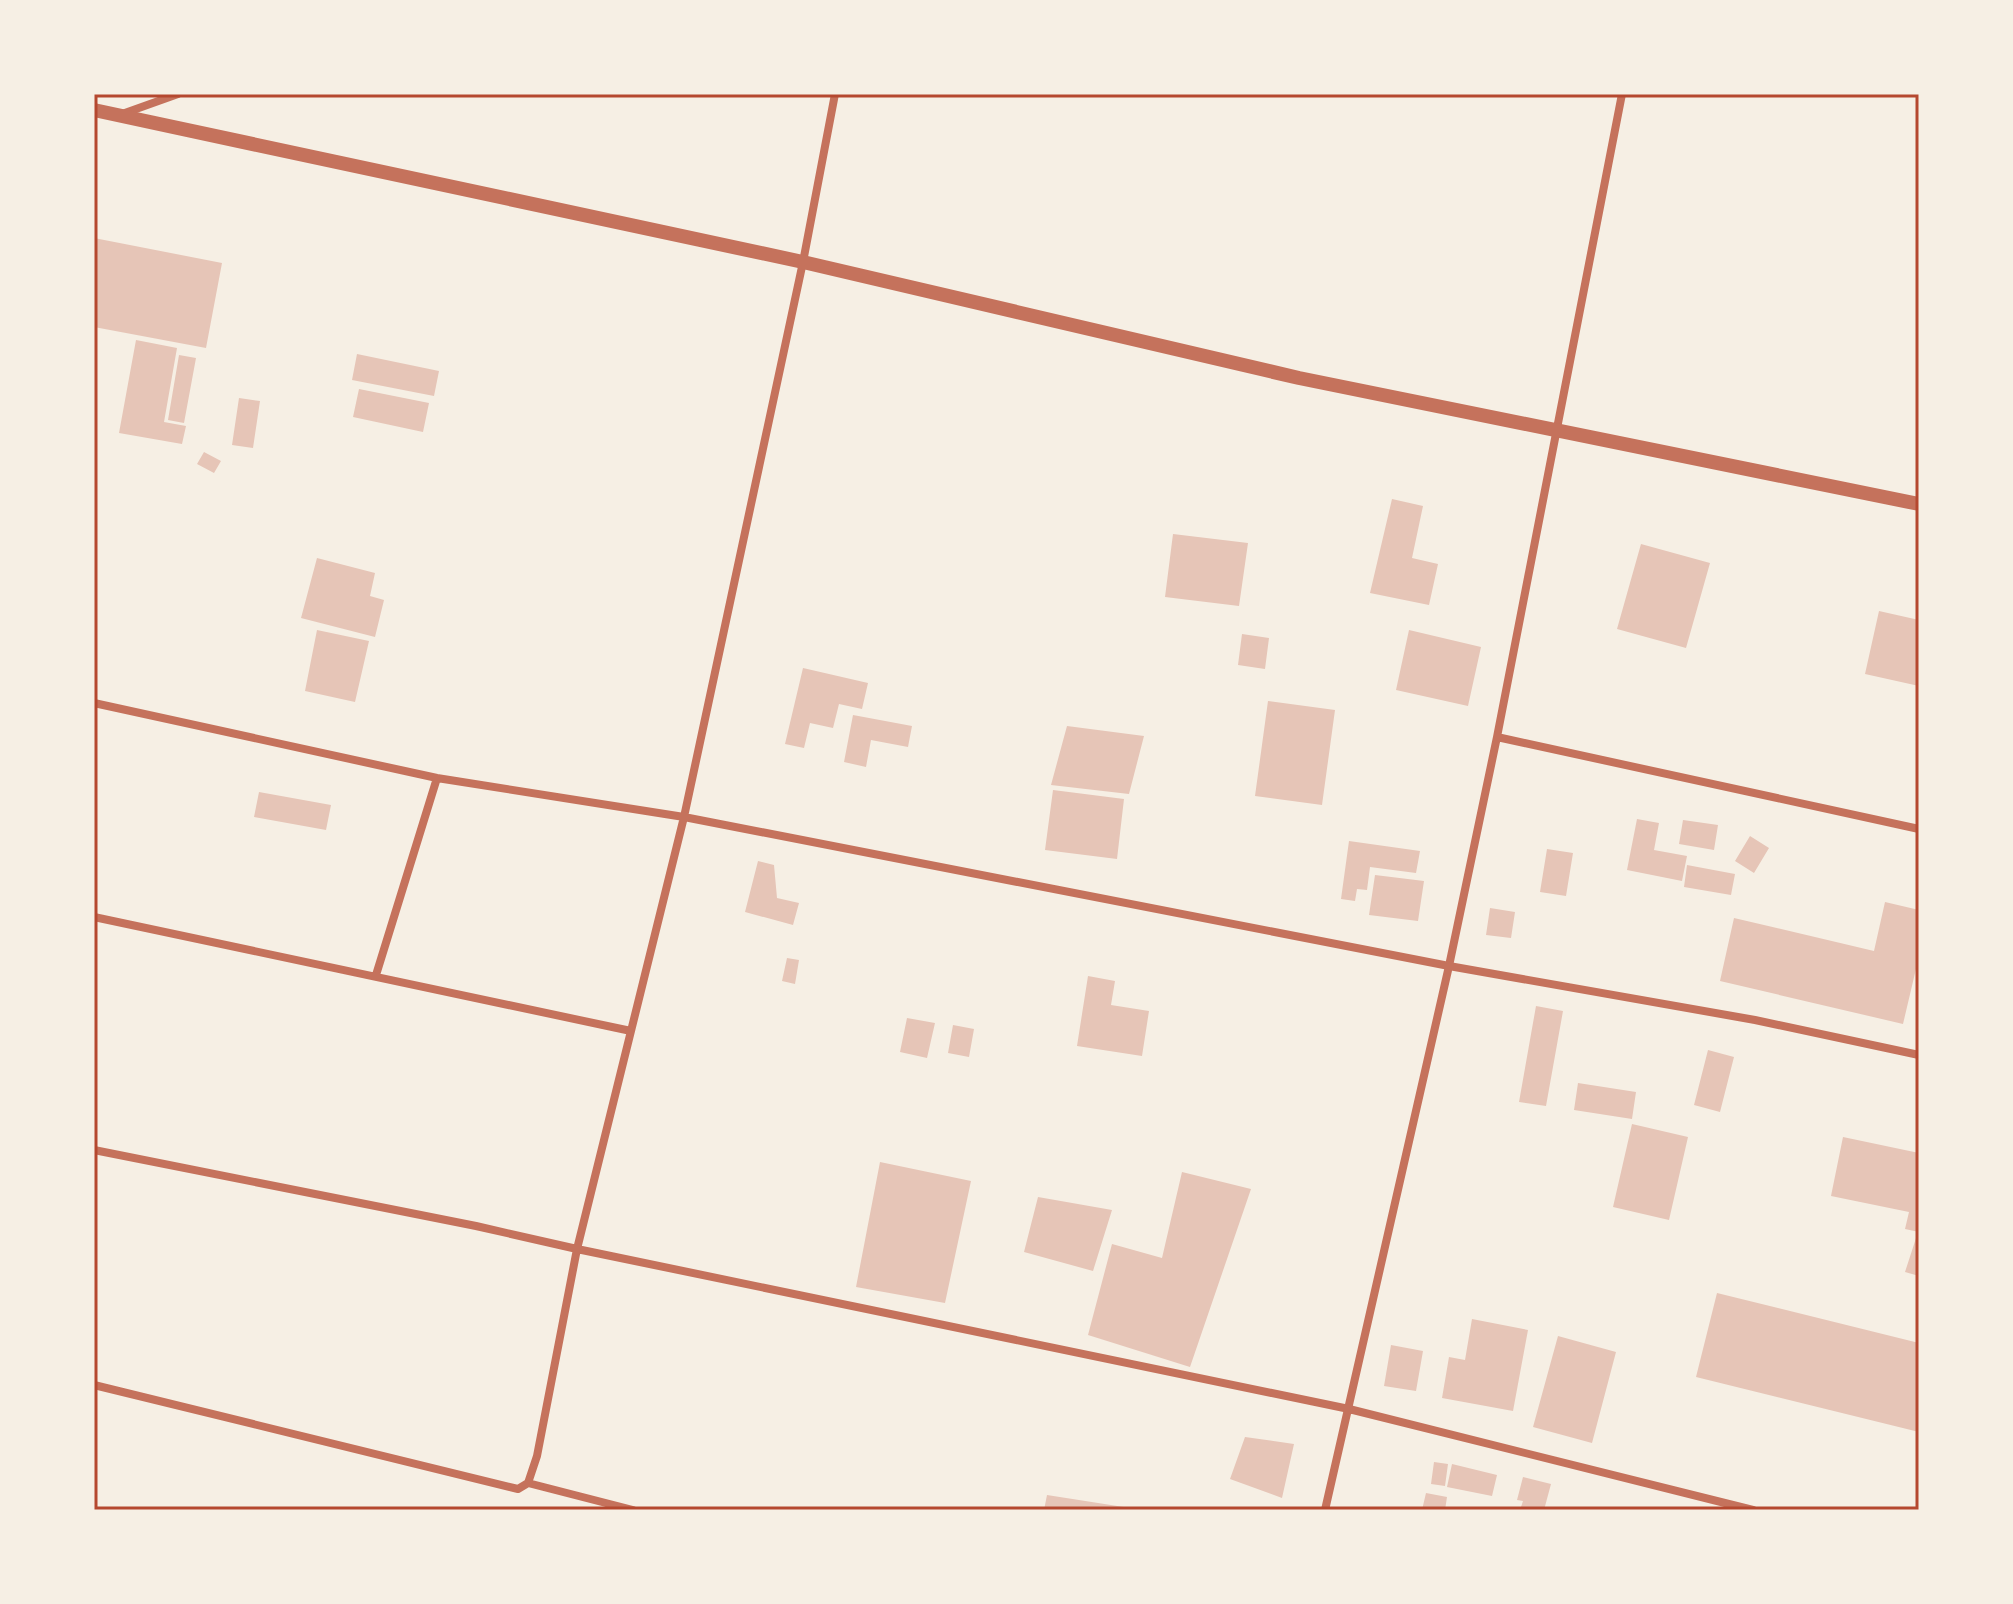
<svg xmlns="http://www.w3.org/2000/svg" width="2013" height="1604" font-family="Signika,sans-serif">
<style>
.building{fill:#e6c5b7}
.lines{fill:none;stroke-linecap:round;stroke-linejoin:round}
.minor{stroke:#c5725c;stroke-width:8}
.tertiary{stroke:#c5725c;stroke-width:14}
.neatline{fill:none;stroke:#b5482f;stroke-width:3}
</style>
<rect width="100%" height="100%" fill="#f6efe4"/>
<!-- building -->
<path class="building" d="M94 238 222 263 206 348 94 327Z
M136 340 177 348 164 422 186 426 182 444 119 433Z
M357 354 439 371 434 396 352 380Z
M179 355 196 358 184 423 168 420Z
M359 389 429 403 423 432 353 417Z
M239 398 260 401 253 448 232 445Z
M204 452 221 461 214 473 197 464Z
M1392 499 1423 506 1412 558 1438 564 1429 605 1370 593Z
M1173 534 1248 543 1239 606 1165 597Z
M1641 544 1710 563 1686 648 1617 629Z
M317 558 375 573 370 596 384 600 375 637 301 618Z
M1879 611 1919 620V686L1865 674Z
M317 630 369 641 355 702 305 691Z
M1409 630 1481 647 1468 706 1396 690Z
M1242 634 1269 638 1265 669 1238 665Z
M803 668 868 683 862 709 839 704 833 728 810 723 804 748 785 744Z
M1268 701 1335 710 1322 805 1255 796Z
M853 715 912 726 908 747 871 740 866 767 844 762Z
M1067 726 1144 736 1129 794 1051 785Z
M1053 790 1124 799 1117 859 1045 850Z
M259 792 331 805 326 830 254 817Z
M1637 819 1659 823 1654 850 1687 856 1682 881 1627 870Z
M1683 820 1718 825 1714 850 1679 844Z
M1750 836 1769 848 1754 873 1735 861Z
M1349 841 1420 851 1416 873 1370 867 1367 890 1357 889 1355 901 1341 899Z
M1547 849 1573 853 1566 896 1540 892Z
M758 861 774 865 777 898 799 903 793 925 745 912Z
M1687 865 1735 874 1731 895 1684 887Z
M1375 875 1424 881 1418 921 1369 915Z
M1885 902 1919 910V956L1903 1024 1720 981 1734 918 1874 951Z
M1490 908 1515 912 1511 938 1486 935Z
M787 958 799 960 795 984 782 981Z
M1088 976 1115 981 1111 1005 1149 1011 1142 1056 1077 1046Z
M1536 1006 1563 1011 1546 1106 1519 1102Z
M907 1018 935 1023 927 1058 900 1052Z
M953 1025 974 1029 969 1057 948 1053Z
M1708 1050 1734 1057 1720 1112 1694 1105Z
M1578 1083 1636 1092 1632 1119 1574 1110Z
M1632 1124 1688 1137 1669 1220 1613 1207Z
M1843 1137 1919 1153V1232L1905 1229 1909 1212 1831 1196Z
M880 1162 971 1181 945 1303 856 1287Z
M1182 1172 1251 1189 1190 1367 1088 1335 1112 1244 1162 1258Z
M1038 1197 1112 1210 1093 1271 1024 1252Z
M1917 1235 1919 1236V1276L1905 1272Z
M1717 1293 1919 1343V1432L1696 1377Z
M1472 1319 1528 1330 1513 1411 1442 1398 1449 1357 1465 1360Z
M1558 1336 1616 1352 1592 1443 1533 1427Z
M1391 1345 1423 1351 1416 1391 1384 1386Z
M1245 1437 1294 1444 1282 1498 1230 1479Z
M1434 1462 1448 1464 1445 1486 1431 1484Z
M1452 1464 1497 1475 1492 1496 1447 1487Z
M1523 1477 1551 1484 1544 1510H1520L1523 1501 1517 1500Z
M1426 1493 1447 1497 1445 1510H1422Z
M1047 1495 1130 1508V1510H1044Z"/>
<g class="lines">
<!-- minor -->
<path class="minor" d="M835 94 803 262 684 817 1449 966 1755 1020 1919 1055
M122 114 178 94
M94 703 437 778 684 817 577 1249 537 1456 528 1483 518 1489 94 1385
M1497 737 1919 829
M94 917 631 1031
M376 975 437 778
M94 1150 476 1226 577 1249 1349 1409 1753 1510
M528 1483 633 1510
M1325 1510 1449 966 1497 737 1622 94"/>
<!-- tertiary -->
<path class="tertiary" d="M94 110 803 262 1299 378 1919 504"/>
</g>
<!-- border -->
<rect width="2013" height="1604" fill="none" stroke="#f6efe4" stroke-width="192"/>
<rect x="96" y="96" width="1821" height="1412" class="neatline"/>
</svg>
